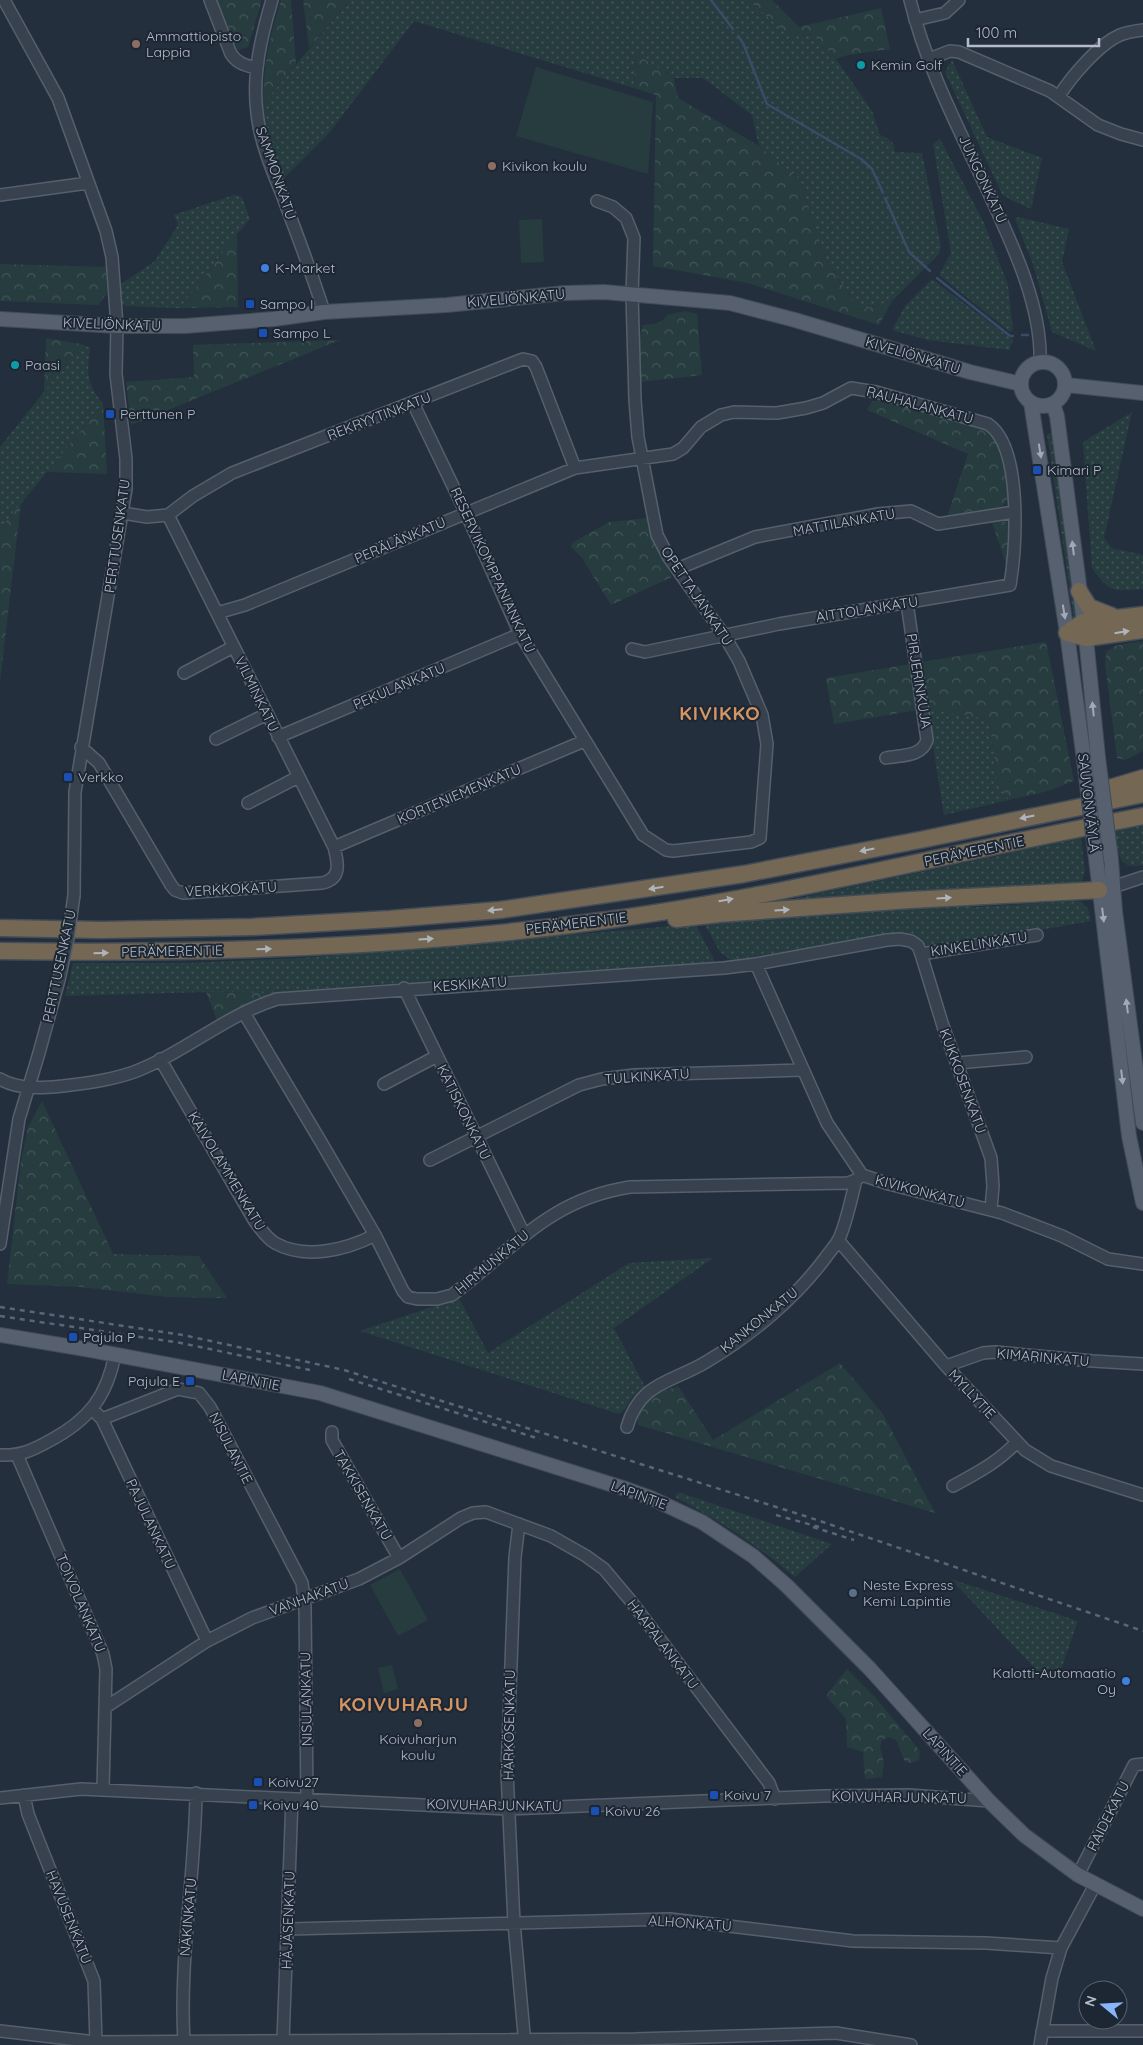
<svg xmlns="http://www.w3.org/2000/svg" width="1143" height="2045" font-family="Quicksand,sans-serif">
<style>
.grass{fill:url(#grass-dots)}
.forest{fill:url(#forest-crowns)}
.pitch{fill:#263c3f}
.lines{fill:none;stroke-linecap:round;stroke-linejoin:round}
.stream{stroke:#394c67;stroke-width:2.5}
.minor-casing{stroke:#565f6c;stroke-width:14}
.major-casing{stroke:#414a57;stroke-width:16}
.highway-casing{stroke:#434c59;stroke-width:19}
.minor{stroke:#38414e;stroke-width:11}
.major{stroke:#56606e;stroke-width:14}
.highway{stroke:#746855;stroke-width:16}
.rail{stroke:#5a6575;stroke-width:2.5;stroke-dasharray:5 5;stroke-linecap:butt}
.minor-bridge-casing{stroke:#565f6c;stroke-width:14;stroke-linecap:butt}
.major-bridge-casing{stroke:#414a57;stroke-width:16;stroke-linecap:butt}
.minor-bridge{stroke:#38414e;stroke-width:11}
.major-bridge{stroke:#56606e;stroke-width:14}
.oneway{fill:#a1aab7}
.oneway2{fill:#aeb4bd}
.education-dot{fill:#8d6e63;stroke:#1d2633;stroke-width:2}
.culture-dot{fill:#0f9aa8;stroke:#1d2633;stroke-width:2}
.shop-dot{fill:#3f7fe0;stroke:#1d2633;stroke-width:2}
.transit-dot{fill:#1a4fb4;stroke:#1d2633;stroke-width:2}
.service-dot{fill:#5c6f8a;stroke:#1d2633;stroke-width:2}
.labels{text-anchor:middle;dominant-baseline:central;stroke-width:4;stroke-linejoin:round;paint-order:stroke}
.poi-label{font-size:14px;fill:#b4bcc9;stroke:#1d2633;text-anchor:start}
.street-label{font-size:14px;fill:#b4bcc9;stroke:#1d2633}
.district-label{font-size:19px;font-weight:bold;letter-spacing:1px;fill:#d59563;stroke:#1d2633}
</style>
<defs>
<pattern id="grass-dots" width="8" height="8" patternUnits="userSpaceOnUse" patternTransform="scale(1.25)"><rect width="8" height="8" fill="#263c3f"/><path d="M2 2h.1M6 6h.1" fill="none" stroke="#435659" stroke-width="1.8" stroke-linecap="round"/></pattern>
<pattern id="forest-crowns" width="20" height="18" patternUnits="userSpaceOnUse" patternTransform="scale(1.25)"><rect width="20" height="18" fill="#263c3f"/><path d="M2 6a3 3 0 1 1 6 0M12 15a3 3 0 1 1 6 0" fill="none" stroke="#435659"/></pattern>
</defs>
<rect width="100%" height="100%" fill="#242f3e"/>
<!-- grass -->
<path class="grass" d="M350 0H748L785 32 793 35 813 36 819 39 836 59 872 111 880 135C890 139 894 141 895 152L922 153 941 246 939 254 892 301 860 310 827 262 799 179 759 146 752 115 703 78H674L636 55 634 88 414 21 330 132 283 179 265 126 263 104Z
M952 60 987 137 1042 158 1031 209 1011 200 1002 194 945 72Z
M940 139 984 223 1008 285 1013 330 1010 332 939 275 951 253 933 144Z
M234 195 242 197 250 219 237 234 180 308 125 306 120 302 121 284 155 261 178 225 174 215Z
M1019 217 1069 229 1062 262 1096 351 1052 332 1033 264 1015 219Z
M932 279 1013 340 1009 350 928 340 892 330 905 306Z
M82 344 90 348C87 374 86 382 103 404L0 529V447Z
M1132 412 1104 538 1112 548 1143 555V589C1114 591 1110 594 1092 568L1083 442Z
M1051 433 1054 444 1077 619 1074 620 1047 434Z
M927 709 989 719 998 783 1009 800 944 815Z
M1143 826V865C1117 872 1118 850 1115 831Z
M1081 838 1085 870 1081 885 780 902Z
M1077 901C1088 904 1089 911 1091 921L943 947H932L924 944 915 934 902 932 732 961 720 952 704 923 967 905 975 907Z
M695 924 714 959 713 963 384 984 271 993 206 992 65 996 73 963H188L302 958Z
M713 1258 614 1328 645 1387 632 1397 625 1409 619 1414 360 1331 459 1298 488 1353 629 1263Z
M678 1492 832 1544 795 1577C757 1545 719 1520 675 1497Z
M951 1579 1078 1621 1059 1675 1042 1676Z"/>
<!-- forest -->
<path class="forest" d="M217 0H262L248 47 238 50Z
M281 0H291L296 64 263 104C263 66 270 36 281 0Z
M303 0H350L309 48Z
M748 0H772L799 27 881 8 890 49 848 55 836 59 819 39 813 36 793 35 785 32Z
M636 54 674 78 678 98 759 146 799 179 827 262 860 310 892 301 879 325 748 283 653 266 656 95 634 88Z
M237 234 238 307 180 308Z
M0 264 106 267 107 293 98 305 0 301Z
M685 311 697 314 702 375 640 382 639 340 643 325 655 324 662 321 667 315Z
M46 338 82 344 44 392Z
M340 340 131 425 126 382 194 377 193 345Z
M884 400 986 428 1000 445 1008 487V498L1005 504 1000 509 947 517 968 454 867 410 872 401Z
M103 404 107 474 47 472Z
M21 503 0 682V529Z
M648 518 654 542 672 577 611 605 582 558 571 547 572 543 609 522Z
M991 519 1007 522 1011 527 1007 567Z
M1141 641 1143 642V751L1125 760 1117 758 1105 664 1106 652 1115 646Z
M1046 642 1074 781 1048 791 1009 800 998 783 989 719 927 709 921 662Z
M910 664 918 710 834 724 826 678Z
M206 992 271 993 217 1020Z
M42 1101 113 1254 199 1256 227 1298 167 1297 81 1287 7 1284 21 1161 28 1127Z
M840 1363 883 1414 935 1513 638 1425 637 1418 650 1396 678 1386 713 1440Z
M847 1669 875 1697 920 1751 919 1760 911 1763 905 1762 896 1740 889 1737 882 1740 880 1747 884 1763 882 1777 865 1779 863 1752 847 1747 846 1719 826 1696Z"/>
<!-- pitch -->
<path class="pitch" d="M536 67 653 102 648 174 516 136Z
M542 219 544 262 521 263 519 220Z
M400 1569 428 1620 398 1636 370 1585Z
M392 1665 398 1689 384 1693 378 1668Z"/>
<g class="lines">
<!-- stream -->
<path class="stream" d="M711 0 733 29
M738 36 743 43 767 104 861 159 872 169 883 193
M885 198 909 252 930 271
M937 278 1010 336H1013
M1022 335H1028"/>
<defs>
<path id="minor" d="M4 0 58 98 106 231 112 257 117 326 116 374 126 459V489L75 792 74 895
M210 0 231 54C238 64 245 65 256 68
M272 0C261 37 252 75 257 113 260 142 272 170 283 197 297 235 312 273 324 312
M910 0C927 70 962 135 992 200 1014 248 1042 308 1040 362
M915 20 945 13 959 0
M929 59 950 51 959 52 1050 91 1098 125 1121 134 1143 140
M1059 96C1071 77 1099 44 1120 35 1127 32 1135 31 1143 30
M0 195 88 183
M413 403 466 513 520 634 643 835 666 850 673 851 751 842 760 838 767 744 762 715 739 661 724 635 669 558 657 535 638 437 635 400 632 294 634 238 626 218 613 207 597 201
M123 513 147 517 168 515 193 496 232 473 523 359 532 361 536 367 575 468
M677 569 755 537 878 514 911 511 938 524 1014 512
M217 613 245 605 575 468 673 454 683 448 701 427 721 415 734 412 777 413 806 408 823 403 851 388 876 392 988 424C1023 447 1016 548 1010 585L779 624 645 652 632 649
M184 673 233 647
M278 737 520 634
M216 739 267 714
M81 747 99 763 171 885 175 890 183 893 322 883C342 879 338 862 334 847L168 515
M886 758C901 755 922 757 927 740L907 603
M248 803 298 777
M334 847 584 741
M1107 889 1143 877
M921 954 1037 935
M756 964 827 1123 862 1175 889 1184 1002 1213 1062 1236 1108 1259 1143 1264
M404 988 524 1234
M244 1013 321 1142 375 1235 403 1291 408 1297 417 1299H437L452 1295C514 1249 547 1200 630 1187L848 1183 856 1180 862 1175
M160 1059 254 1220C260 1228 266 1238 275 1243 305 1260 346 1250 375 1235
M957 1063 1026 1057
M0 1079C19 1090 42 1088 63 1086 88 1083 111 1080 134 1072 184 1053 226 1015 277 999L724 968 756 964 887 940 900 939 911 941 918 946 921 954 943 1026 991 1158 993 1186 991 1209
M384 1084 437 1056
M430 1160 579 1085 602 1079 634 1075 802 1070
M838 1240 946 1366 1025 1450 1051 1466 1143 1495
M0 1244 19 1119 39 1053 59 980
M946 1366 983 1353 995 1352 1093 1361 1143 1364
M92 1409 102 1419 207 1641
M102 1419 178 1389 199 1393 210 1407 302 1583 305 1606 307 1800
M627 1427C640 1382 671 1383 706 1362 750 1336 795 1299 826 1257 830 1251 836 1245 839 1239 847 1221 851 1199 856 1180
M332 1432V1440L399 1558
M0 1455C21 1456 33 1450 51 1440 88 1420 107 1397 115 1354
M17 1455 103 1654 106 1669 103 1789
M953 1486C977 1473 998 1462 1017 1442
M519 1524 515 1557 507 1772 514 1923 525 2045
M106 1707 207 1641 252 1618 359 1579 399 1558 461 1518 473 1513 486 1512 551 1536 586 1556 604 1569 630 1600 769 1783 775 1799
M24 1795 28 1814 94 1981 96 2042
M0 1798 81 1789 508 1809 824 1796 909 1795 989 1801
M1078 1875 1134 1765 1143 1764
M289 1929 670 1919 853 1941 986 1943 1061 1948
M0 2031 96 2042 635 2039 836 2033 911 2045
M1042 2031H1143
M283 2041 292 1799
M184 2042C179 1958 195 1876 196 1793
M1040 2045 1052 1978 1061 1948 1095 1885"/>
<path id="major" d="M0 319 117 326H185L274 319 324 312 447 305 565 293 604 292 730 303 795 320 970 372 1021 384
M1021 384a22 22 0 1 1 44 0a22 22 0 1 1-44 0Z
M1066 385 1143 393
M1031 403 1067 633 1084 760
M1053 404 1057 416 1086 638 1098 757
M1111 859 1115 911 1143 1123
M1097 867 1129 1136 1143 1203
M0 1335 85 1349 320 1393 626 1489 651 1498 702 1522 753 1556 787 1586 870 1669 989 1801 1024 1835 1078 1875 1143 1909"/>
<path id="highway" d="M1079 591 1089 607 1112 616
M1067 633 1083 622 1143 615
M1067 633 1086 638 1143 630
M1090 794 1143 778
M676 919 719 914 910 900 1099 890
M0 928 102 930 252 927 390 919 500 910 744 874 920 840 1143 794
M0 951C203 954 407 948 608 920 788 895 964 850 1143 816"/>
</defs>
<!-- minor casing -->
<use href="#minor" class="minor-casing"/>
<!-- major casing -->
<use href="#major" class="major-casing"/>
<!-- highway casing -->
<use href="#highway" class="highway-casing"/>
<!-- minor -->
<use href="#minor" class="minor"/>
<!-- major -->
<use href="#major" class="major"/>
<!-- highway -->
<use href="#highway" class="highway"/>
<!-- rail -->
<path class="rail" d="M0 1307 183 1335 344 1370 811 1518 1143 1631
M0 1316 181 1343 310 1370
M349 1379 540 1439
M776 1515 819 1527
M813 1527 854 1540"/>
<defs>
<path id="minor-bridge" d="M59 980 68 938 74 895"/>
<path id="major-bridge" d="M1098 757 1111 859
M1084 760 1097 867"/>
</defs>
<!-- minor-bridge casing -->
<use href="#minor-bridge" class="minor-bridge-casing"/>
<!-- major-bridge casing -->
<use href="#major-bridge" class="major-bridge-casing"/>
<!-- minor-bridge -->
<use href="#minor-bridge" class="minor-bridge"/>
<!-- major-bridge -->
<use href="#major-bridge" class="major-bridge"/>
</g>
<!-- one-way arrows -->
<defs><path id="oneway-solid" d="M-6-.8H1V-3.2L6.5 0L1 3.2V.8H-6Z" transform="scale(1.25)"/></defs>
<g class="oneway">
<use href="#oneway-solid" transform="translate(1040 451) rotate(81)"/>
<use href="#oneway-solid" transform="translate(1073 548) rotate(-97)"/>
<use href="#oneway-solid" transform="translate(1064 612) rotate(81)"/>
<use href="#oneway-solid" transform="translate(1093 709) rotate(-96)"/>
<use href="#oneway-solid" transform="translate(1103 915) rotate(83)"/>
<use href="#oneway-solid" transform="translate(1127 1006) rotate(-97)"/>
<use href="#oneway-solid" transform="translate(1122 1077) rotate(83)"/>
</g>
<g class="oneway2">
<use href="#oneway-solid" transform="translate(1122 632) rotate(-9)"/>
<use href="#oneway-solid" transform="translate(1027 817) rotate(168)"/>
<use href="#oneway-solid" transform="translate(867 850) rotate(169)"/>
<use href="#oneway-solid" transform="translate(656 888) rotate(171)"/>
<use href="#oneway-solid" transform="translate(944 898) rotate(-3)"/>
<use href="#oneway-solid" transform="translate(726 900) rotate(-10)"/>
<use href="#oneway-solid" transform="translate(495 910) rotate(175)"/>
<use href="#oneway-solid" transform="translate(782 910) rotate(-4)"/>
<use href="#oneway-solid" transform="translate(426 939) rotate(-4)"/>
<use href="#oneway-solid" transform="translate(264 949) rotate(-1)"/>
<use href="#oneway-solid" transform="translate(101 953) rotate(-1)"/>
</g>
<!-- markers -->
<g class="education-dot">
<circle cx="136" cy="44" r="5"/>
<circle cx="492" cy="166" r="5"/>
<circle cx="418" cy="1723" r="5"/>
</g>
<g class="culture-dot">
<circle cx="861" cy="65" r="5"/>
<circle cx="15" cy="365" r="5"/>
</g>
<g class="shop-dot">
<circle cx="265" cy="268" r="5"/>
<circle cx="1126" cy="1681" r="5"/>
</g>
<g class="transit-dot">
<rect x="245" y="299" width="10" height="10" rx="2.5"/>
<rect x="258" y="328" width="10" height="10" rx="2.5"/>
<rect x="105" y="409" width="10" height="10" rx="2.5"/>
<rect x="1032" y="465" width="10" height="10" rx="2.5"/>
<rect x="63" y="772" width="10" height="10" rx="2.5"/>
<rect x="68" y="1332" width="10" height="10" rx="2.5"/>
<rect x="185" y="1376" width="10" height="10" rx="2.5"/>
<rect x="253" y="1777" width="10" height="10" rx="2.5"/>
<rect x="709" y="1790" width="10" height="10" rx="2.5"/>
<rect x="248" y="1800" width="10" height="10" rx="2.5"/>
<rect x="590" y="1806" width="10" height="10" rx="2.5"/>
</g>
<circle class="service-dot" cx="853" cy="1593" r="5"/>
<g class="labels">
<!-- poi labels -->
<g class="poi-label">
<text x="146" y="36">Ammattiopisto<tspan x="146" dy="16">Lappia</tspan></text>
<text x="871" y="65">Kemin Golf</text>
<text x="502" y="166">Kivikon koulu</text>
<text x="275" y="268">K-Market</text>
<text x="260" y="304">Sampo I</text>
<text x="273" y="333">Sampo L</text>
<text x="25" y="365">Paasi</text>
<text x="120" y="414">Perttunen P</text>
<text x="1047" y="470">Kimari P</text>
<text x="78" y="777">Verkko</text>
<text x="83" y="1337">Pajula P</text>
<text x="180" y="1381" text-anchor="end">Pajula E</text>
<text x="863" y="1585">Neste Express<tspan x="863" dy="16">Kemi Lapintie</tspan></text>
<text x="1116" y="1673" text-anchor="end">Kalotti-Automaatio<tspan x="1116" dy="16">Oy</tspan></text>
<text x="418" y="1739" text-anchor="middle">Koivuharjun<tspan x="418" dy="16">koulu</tspan></text>
<text x="268" y="1782">Koivu27</text>
<text x="724" y="1795">Koivu 7</text>
<text x="263" y="1805">Koivu 40</text>
<text x="605" y="1811">Koivu 26</text>
</g>
<!-- street labels -->
<g class="street-label">
<text transform="translate(276 173) rotate(71)">SAMMONKATU</text>
<text transform="translate(983 179) rotate(65)">JUNGONKATU</text>
<text transform="translate(516 298) rotate(-5)">KIVELIÖNKATU</text>
<text transform="translate(112 324) rotate(2)">KIVELIÖNKATU</text>
<text transform="translate(913 355) rotate(17)">KIVELIÖNKATU</text>
<text transform="translate(920 405) rotate(15)">RAUHALANKATU</text>
<text transform="translate(379 416) rotate(-21)">REKRYYTINKATU</text>
<text transform="translate(844 522) rotate(-10)">MATTILANKATU</text>
<text transform="translate(117 536) rotate(-82)">PERTTUSENKATU</text>
<text transform="translate(400 540) rotate(-23)">PERÄLÄNKATU</text>
<text transform="translate(493 570) rotate(65)">RESERVIKOMPPANIANKATU</text>
<text transform="translate(697 596) rotate(56)">OPETTAJANKATU</text>
<text transform="translate(867 609) rotate(-9)">AITTOLANKATU</text>
<text transform="translate(919 681) rotate(81)">PIRJERINKUJA</text>
<text transform="translate(399 686) rotate(-23)">PEKULANKATU</text>
<text transform="translate(257 694) rotate(64)">VILMINKATU</text>
<text transform="translate(459 794) rotate(-23)">KORTENIEMENKATU</text>
<text transform="translate(1089 803) rotate(83)">SAUVONVÄYLÄ</text>
<text transform="translate(974 851) rotate(-12)">PERÄMERENTIE</text>
<text transform="translate(231 889) rotate(-3)">VERKKOKATU</text>
<text transform="translate(576 923) rotate(-7)">PERÄMERENTIE</text>
<text transform="translate(979 944) rotate(-9)">KINKELINKATU</text>
<text transform="translate(172 951) rotate(-1)">PERÄMERENTIE</text>
<text transform="translate(59 966) rotate(-78)">PERTTUSENKATU</text>
<text transform="translate(470 984) rotate(-4)">KESKIKATU</text>
<text transform="translate(647 1076) rotate(-4)">TULKINKATU</text>
<text transform="translate(963 1081) rotate(70)">KUKKOSENKATU</text>
<text transform="translate(464 1112) rotate(64)">KATISKONKATU</text>
<text transform="translate(227 1171) rotate(59)">KAIVOLAMMENKATU</text>
<text transform="translate(920 1191) rotate(15)">KIVIKONKATU</text>
<text transform="translate(492 1262) rotate(-40)">HIRMUNKATU</text>
<text transform="translate(759 1320) rotate(-39)">KANKONKATU</text>
<text transform="translate(1043 1357) rotate(5)">KIMARINKATU</text>
<text transform="translate(251 1380) rotate(11)">LAPINTIE</text>
<text transform="translate(972 1394) rotate(47)">MYLLYTIE</text>
<text transform="translate(231 1448) rotate(63)">NISULANTIE</text>
<text transform="translate(363 1495) rotate(60)">TAKKISENKATU</text>
<text transform="translate(639 1495) rotate(20)">LAPINTIE</text>
<text transform="translate(151 1524) rotate(65)">PAJULANKATU</text>
<text transform="translate(309 1597) rotate(-20)">VANHAKATU</text>
<text transform="translate(81 1603) rotate(67)">TOIVOLANKATU</text>
<text transform="translate(663 1644) rotate(53)">HAAPALANKATU</text>
<text transform="translate(306 1699) rotate(-91)">NISULANKATU</text>
<text transform="translate(509 1725) rotate(-89)">HÄRKÖSENKATU</text>
<text transform="translate(945 1752) rotate(48)">LAPINTIE</text>
<text transform="translate(899 1797) rotate(1)">KOIVUHARJUNKATU</text>
<text transform="translate(494 1805) rotate(1)">KOIVUHARJUNKATU</text>
<text transform="translate(1108 1816) rotate(-63)">RAIDEKATU</text>
<text transform="translate(69 1917) rotate(68)">HAVUSENKATU</text>
<text transform="translate(188 1917) rotate(-85)">NÄKINKATU</text>
<text transform="translate(288 1920) rotate(-88)">HÄJÄSENKATU</text>
<text transform="translate(690 1923) rotate(4)">ALHONKATU</text>
</g>
<!-- district labels -->
<g class="district-label">
<text x="720" y="713">KIVIKKO</text>
<text x="404" y="1704">KOIVUHARJU</text>
</g>
</g>
<!-- north arrow -->
<g transform="translate(1103 2005) rotate(288)"><circle r="24" fill="#1d2633" stroke="#59626f"/>
<path d="M0-4L9 19L0 12L-9 19Z" fill="#8ab4f8"/>
<text y="-8" font-size="14" font-weight="bold" text-anchor="middle" fill="#b4bcc9">N</text>
</g>
<!-- scale -->
<path d="M968 38v8h131v-8" fill="none" stroke="#b4bcc9" stroke-width="2.5"/>
<text x="976" y="38" font-size="15" fill="#b4bcc9" stroke="#1d2633" stroke-width="4" paint-order="stroke">100 m</text>
</svg>
